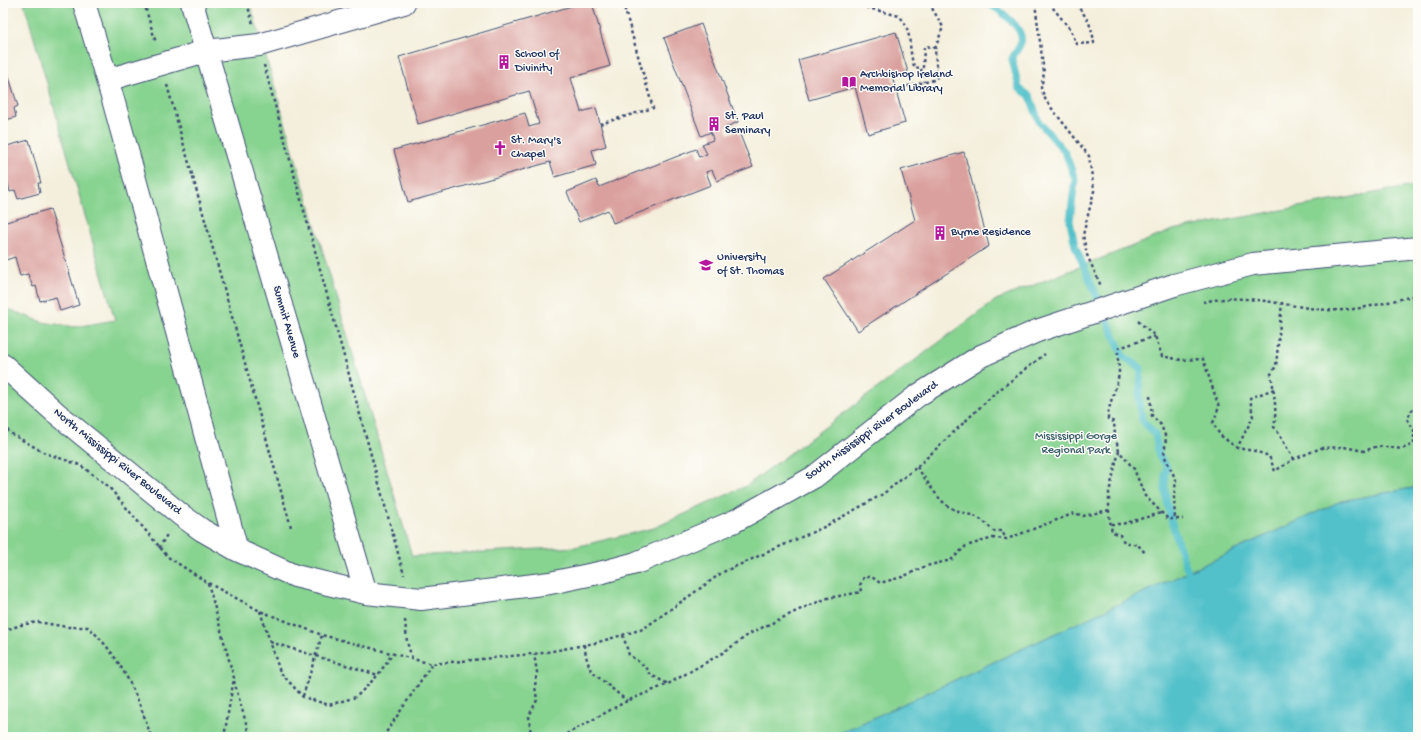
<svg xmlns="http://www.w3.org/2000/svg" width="1421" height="740" font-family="'Gochi Hand',sans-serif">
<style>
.green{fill:#87d390;stroke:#518177}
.water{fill:#53c1ca;stroke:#377894}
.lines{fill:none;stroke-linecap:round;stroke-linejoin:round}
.stream{stroke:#53c1ca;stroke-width:7}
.building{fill:#daa09e}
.minor-casing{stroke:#3c4c71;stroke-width:24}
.path{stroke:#3c4c71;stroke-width:2.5;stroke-dasharray:3 3;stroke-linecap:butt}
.minor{stroke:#fff;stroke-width:22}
.minor-bridge-casing{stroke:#3c4c71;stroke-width:24;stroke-linecap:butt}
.minor-bridge{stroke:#fff;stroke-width:22}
.labels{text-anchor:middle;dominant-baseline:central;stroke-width:3;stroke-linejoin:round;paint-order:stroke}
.poi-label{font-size:12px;fill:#1b2f5e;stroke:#fdfcf7;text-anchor:start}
.street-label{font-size:12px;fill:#1b2f5e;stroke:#fdfcf7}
.park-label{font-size:12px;fill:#3b606d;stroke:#fdfcf7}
</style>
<rect width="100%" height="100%" fill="#fdfcf7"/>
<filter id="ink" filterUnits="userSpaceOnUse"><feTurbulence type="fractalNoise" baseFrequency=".025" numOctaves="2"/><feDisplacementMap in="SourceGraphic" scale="8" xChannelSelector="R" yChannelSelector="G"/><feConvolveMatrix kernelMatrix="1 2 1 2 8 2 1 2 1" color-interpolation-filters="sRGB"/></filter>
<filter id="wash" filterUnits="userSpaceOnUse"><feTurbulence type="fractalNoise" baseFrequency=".012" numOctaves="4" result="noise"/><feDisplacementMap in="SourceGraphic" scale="16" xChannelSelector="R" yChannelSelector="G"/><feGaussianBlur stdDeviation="0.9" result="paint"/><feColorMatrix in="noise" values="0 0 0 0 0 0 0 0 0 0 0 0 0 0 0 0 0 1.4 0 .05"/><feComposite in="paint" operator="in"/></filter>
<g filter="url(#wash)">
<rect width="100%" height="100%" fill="#f4efdc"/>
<!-- green -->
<path class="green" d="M24 3H250L412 556 575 547 654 528 746 486 996 300 1173 230 1418 185V487L1341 501 832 737H3V307L42 322 75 327 115 320Z"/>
<!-- water -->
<path class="water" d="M1418 487V737H832L1341 501Z"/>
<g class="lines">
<!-- stream -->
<path class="stream" d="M986 3C998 8 1025 28 1021 42 1020 48 1014 53 1012 59L1019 88 1030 96 1039 122 1065 152 1075 179 1070 221 1075 246 1123 356 1141 368 1139 398 1142 420 1155 434 1159 456 1167 466C1158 492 1179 545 1188 572"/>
</g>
<g id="blocks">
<!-- building -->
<path class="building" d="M582 3H592L610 66 571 78 581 112 596 108 606 146 592 150 596 165 555 177 550 162 408 202 394 150 525 113 529 127 539 124 529 91 418 124 399 57Z
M701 24 738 122 726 127 728 134 738 130 753 167 717 181 712 170 706 172 711 185 613 223 608 210 579 222 567 192 596 180 599 187 696 149 699 157 707 154 702 144 713 140 711 132 701 136 664 38Z
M896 32 908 72 892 76 905 123 868 134 855 87 809 100 798 60Z
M7 71 18 106 14 108 16 117 3 121V72Z
M29 140 41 183H38L40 193 18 199 15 190 10 192 8 183 3 185V147Z
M964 152 989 246 858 331 824 279 915 220 901 170Z
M50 209 79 305 60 311 56 297 40 301 36 286 33 287 28 274 20 276 15 257 3 261V223Z"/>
</g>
</g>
<g filter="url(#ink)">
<use href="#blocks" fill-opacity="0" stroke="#3c4c71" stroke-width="1"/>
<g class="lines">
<defs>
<path id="minor" d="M84 3 114 103 237 550
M192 3 366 593
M107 80 206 51 259 45 404 3
M1174 285 1253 264 1418 248
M3 365 55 412 181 515 202 530 237 550 295 576 366 593 421 599 550 583 603 572 636 563 735 521 814 477 917 396 981 356 1037 331"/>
</defs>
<!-- minor casing -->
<use href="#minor" class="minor-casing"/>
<!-- path -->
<path class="path" d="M144 3 156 43
M247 3 253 24
M849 3 899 16C914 30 907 51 915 68L923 67 924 47 932 46 935 49 937 77 934 80 896 89
M929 3 943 27 935 49
M1035 3 1044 73 1041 88 1046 101 1089 156 1094 191 1083 235 1087 255 1101 286
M1049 3 1070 29 1077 44 1094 43C1092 25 1086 15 1074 3
M264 65 404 575
M921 69 924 82
M167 85 291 527
M600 124 653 108 623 3
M1203 302C1247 292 1285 307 1328 310 1358 312 1389 301 1418 295
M1282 302 1276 366 1271 374C1274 391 1277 410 1274 427 1282 437 1286 448 1294 459
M1138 321 1155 336 1162 356 1181 360 1203 359 1219 407 1213 423 1220 435 1237 448
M1155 336 1119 348C1116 359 1119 360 1119 370 1119 385 1108 402 1108 419L1114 422 1115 436 1119 451 1134 469 1145 496 1168 519H1183
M1274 389 1250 398 1253 417 1237 448 1255 451 1269 456 1275 471 1294 459 1321 448 1344 447 1364 451 1378 446 1402 449 1418 442
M1150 396 1152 416 1161 425 1166 438 1164 455 1176 480 1174 497 1175 520
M3 425 10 433 45 453 80 465 108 486 168 557 208 583 260 611 322 635 432 664 542 653 595 643 643 629 723 572 824 527 883 494 917 467 994 394 1045 354
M1414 444V430L1407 419 1412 410 1418 407
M1119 451 1109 492V515L1112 532 1120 535 1124 542 1138 545 1146 554
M917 467C925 478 939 502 951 508 970 517 977 512 993 531H1002L1006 539
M1111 524H1122L1161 513
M159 548 168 533
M208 583 234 678 224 737
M260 611 280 672 303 697 329 705 356 697 378 675 393 653
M405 620 407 642 412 658
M3 631 21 625 38 622 68 627H88C120 655 139 697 151 737
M623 635 629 655 646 667 651 675 668 684
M270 642 378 675
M584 645 587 660 591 671 627 701
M234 681 250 737
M303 696 322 635
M383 737 432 664
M531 737 529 716 537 700 535 686 537 672 534 654
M561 737 627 701 668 684 721 654 751 633 803 608 828 598 861 592 860 585 864 577H872L880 583 902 577 926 566 951 560 966 546 993 538 1007 539 1075 513 1083 516 1109 510"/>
<!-- minor -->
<use href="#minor" class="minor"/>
<defs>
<path id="minor-bridge" d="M1037 331 1174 285"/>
</defs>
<!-- minor-bridge casing -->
<use href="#minor-bridge" class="minor-bridge-casing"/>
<!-- minor-bridge -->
<use href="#minor-bridge" class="minor-bridge"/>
</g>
</g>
<!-- icons -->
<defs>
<symbol id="building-bare" viewBox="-9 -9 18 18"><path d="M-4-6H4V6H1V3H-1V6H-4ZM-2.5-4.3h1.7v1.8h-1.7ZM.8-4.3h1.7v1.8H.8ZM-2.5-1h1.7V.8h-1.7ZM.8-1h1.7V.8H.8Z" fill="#b5179e" stroke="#fdfcf7" stroke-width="2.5" paint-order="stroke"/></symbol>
<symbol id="library-bare" viewBox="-9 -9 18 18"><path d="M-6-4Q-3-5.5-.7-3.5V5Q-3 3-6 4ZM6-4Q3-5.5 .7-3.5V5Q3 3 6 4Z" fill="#b5179e" stroke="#fdfcf7" stroke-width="2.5" paint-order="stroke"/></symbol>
<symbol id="church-bare" viewBox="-9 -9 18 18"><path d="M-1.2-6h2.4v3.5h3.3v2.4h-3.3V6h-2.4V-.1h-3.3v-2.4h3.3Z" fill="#b5179e" stroke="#fdfcf7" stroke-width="2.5" paint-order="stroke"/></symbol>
<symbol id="university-bare" viewBox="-9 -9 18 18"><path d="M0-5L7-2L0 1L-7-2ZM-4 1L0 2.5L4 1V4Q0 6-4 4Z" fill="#b5179e" stroke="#fdfcf7" stroke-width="2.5" paint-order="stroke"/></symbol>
</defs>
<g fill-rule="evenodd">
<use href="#building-bare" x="494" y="52" width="20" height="20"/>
<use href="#library-bare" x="839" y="72" width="20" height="20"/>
<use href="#building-bare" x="704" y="114" width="20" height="20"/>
<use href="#church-bare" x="490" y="138" width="20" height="20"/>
<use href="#building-bare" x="930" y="223" width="20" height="20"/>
<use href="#university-bare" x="696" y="255" width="20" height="20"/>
</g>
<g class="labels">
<!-- poi labels -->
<g class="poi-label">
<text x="515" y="55">School of<tspan x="515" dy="14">Divinity</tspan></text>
<text x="860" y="75">Archbishop Ireland<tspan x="860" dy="14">Memorial Library</tspan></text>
<text x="725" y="117">St. Paul<tspan x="725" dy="14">Seminary</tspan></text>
<text x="511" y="141">St. Mary's<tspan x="511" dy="14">Chapel</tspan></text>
<text x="951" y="233">Byrne Residence</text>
<text x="717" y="258">University<tspan x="717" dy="14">of St. Thomas</tspan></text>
</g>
<!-- street labels -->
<g class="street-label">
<text transform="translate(286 322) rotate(74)">Summit Avenue</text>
<text transform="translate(872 431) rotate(-36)">South Mississippi River Boulevard</text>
<text transform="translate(117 462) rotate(39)">North Mississippi River Boulevard</text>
</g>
<!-- park labels -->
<g class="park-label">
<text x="1076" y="437">Mississippi Gorge<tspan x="1076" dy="14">Regional Park</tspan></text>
</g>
</g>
<!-- margin -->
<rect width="1421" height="740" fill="none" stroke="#fdfcf7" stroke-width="16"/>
</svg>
